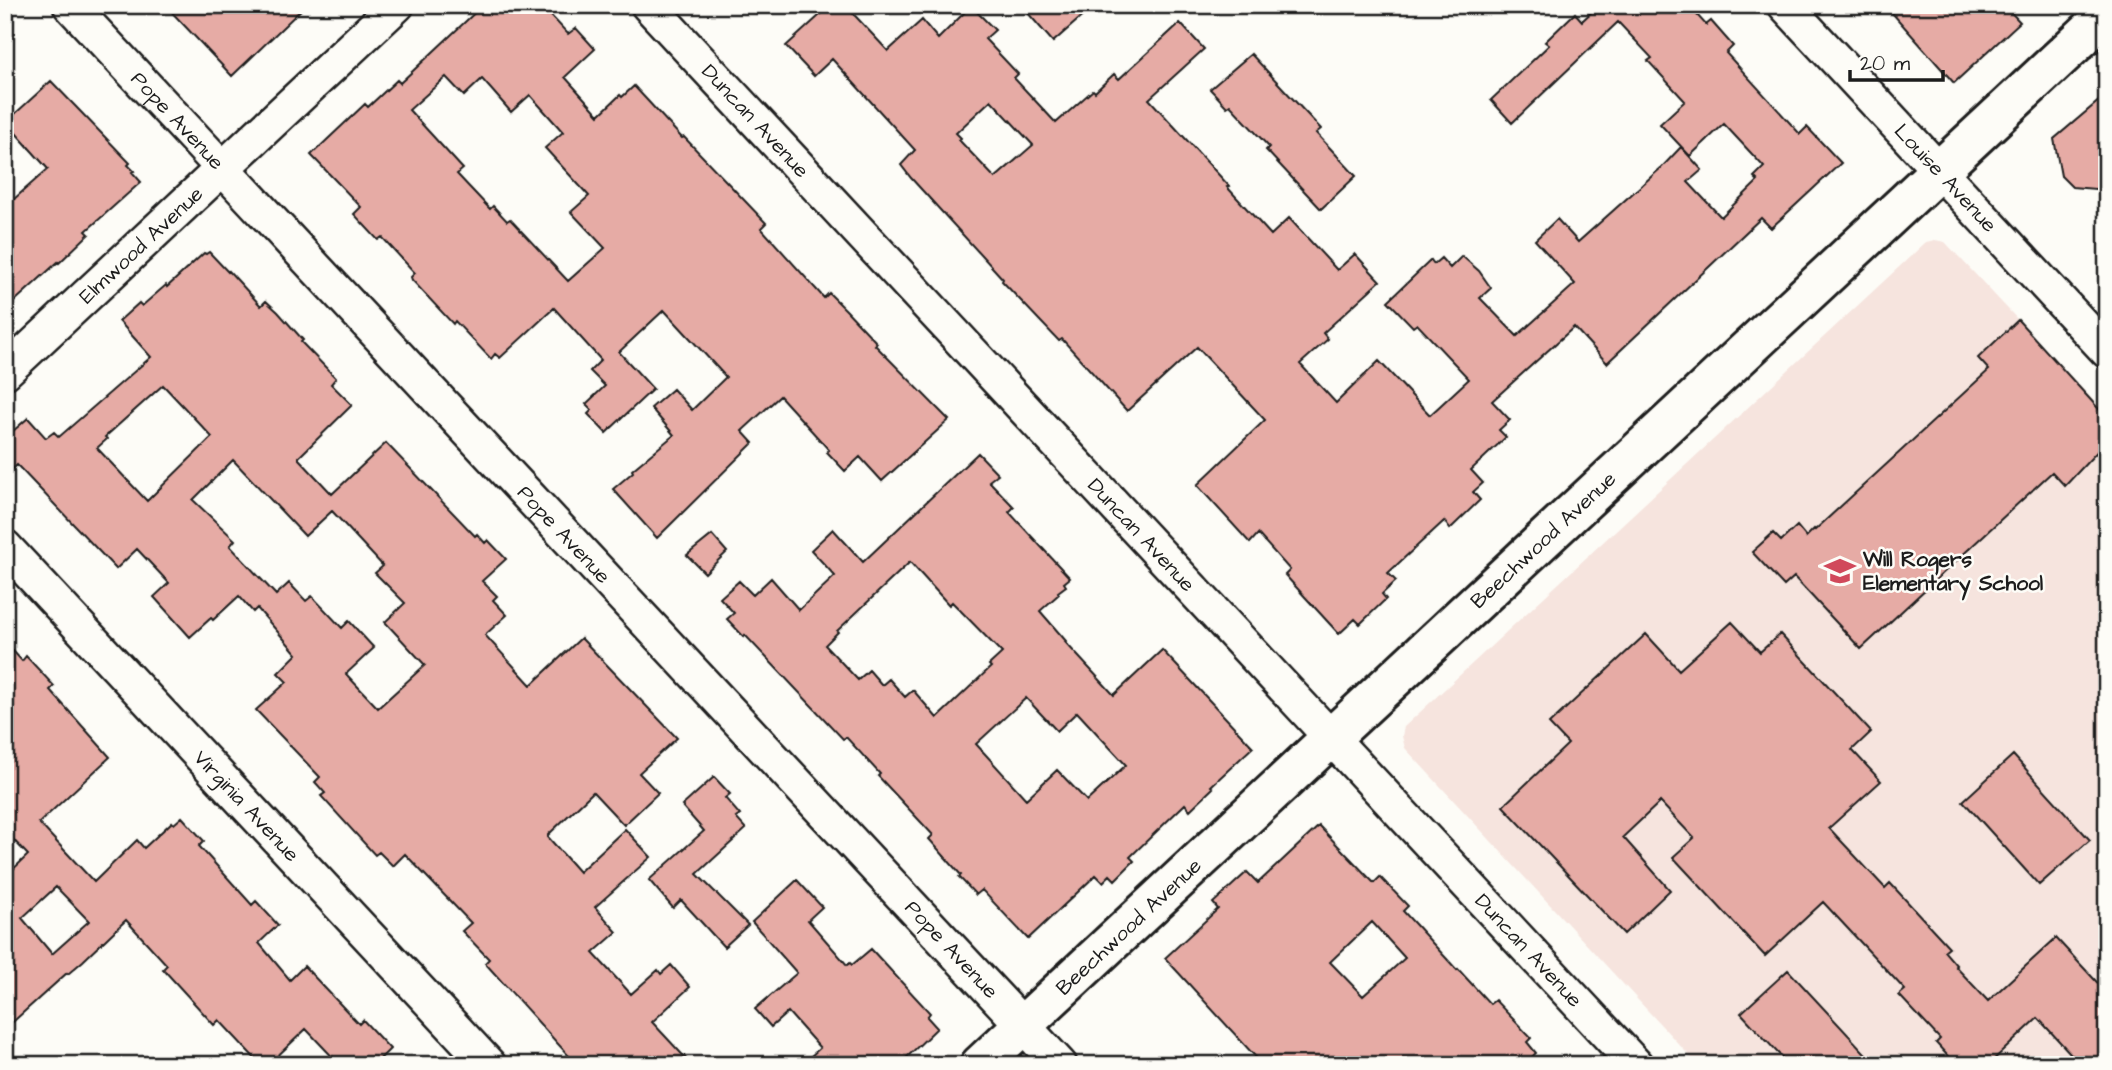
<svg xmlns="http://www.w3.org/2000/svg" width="2112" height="1070" font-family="'Architects Daughter',sans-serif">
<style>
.built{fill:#f6e4de}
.building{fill:#e6aba5;stroke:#1c1c1c;stroke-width:2;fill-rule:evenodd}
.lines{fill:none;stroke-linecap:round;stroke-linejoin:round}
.minor-casing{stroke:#1c1c1c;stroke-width:38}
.tertiary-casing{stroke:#1c1c1c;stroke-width:44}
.minor{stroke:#fdfcf7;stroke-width:33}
.tertiary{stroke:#fdfcf7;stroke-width:38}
.labels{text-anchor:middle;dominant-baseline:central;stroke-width:5;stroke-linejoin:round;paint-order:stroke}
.street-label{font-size:21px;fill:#1c1c1c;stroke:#fdfcf7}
.poi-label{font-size:21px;font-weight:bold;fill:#1c1c1c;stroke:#fdfcf7;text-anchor:start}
</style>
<rect width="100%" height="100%" fill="#fdfcf7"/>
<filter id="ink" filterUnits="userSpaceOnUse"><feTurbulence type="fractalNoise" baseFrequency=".0143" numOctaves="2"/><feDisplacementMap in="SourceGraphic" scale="14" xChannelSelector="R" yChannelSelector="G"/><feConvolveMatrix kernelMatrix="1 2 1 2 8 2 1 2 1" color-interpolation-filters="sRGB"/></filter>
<g filter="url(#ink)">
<!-- built -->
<path class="built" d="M1935 240 1945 242 2107 415V1065H1698L1405 748 1402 736 1404 727 1926 242Z"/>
<!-- building -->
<path class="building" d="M165 5H306L232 76Z
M483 5H541L568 34 576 28 595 49 565 77 599 115 620 95 622 97 634 86 682 138 684 137 766 223 761 228 824 298 829 293 846 310 877 343 875 345 949 420 882 481 860 457 845 471 827 452 829 450 780 396 742 431 753 443 657 538 613 489 633 472 632 470 674 435 651 408 673 389 692 410 726 377 664 310 619 352 653 389 606 433 588 414 592 410 586 404 605 386 590 371 601 360 554 308 500 358 495 354 491 359 455 321 453 324 412 280 411 277 415 273 382 237 378 240 354 214 361 207 311 155 365 104 368 107 397 80 400 83ZM446 77 464 96 482 79 511 112 530 95 563 132 545 148 589 196 571 212 605 248 568 281 510 219 507 221 493 206 490 209 457 174 463 169 409 110Z
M831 5H845L888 51 922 20 938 39 971 6 995 30 985 39 1018 74 1014 78 1056 123 1093 90 1095 92 1114 74 1119 79 1180 23 1204 49 1149 99 1229 186 1227 187 1271 235 1289 218 1337 270 1355 254 1380 281 1323 333 1328 339 1300 364 1336 403 1379 361 1430 415 1469 379 1417 324 1413 327 1388 301 1431 260 1434 264 1441 258 1450 268 1462 256 1479 271 1491 288 1480 298 1517 336 1575 284 1535 240 1557 219 1578 242 1662 167 1681 147 1702 170 1688 182 1721 217 1758 181 1754 177 1764 167 1724 124 1690 156 1660 124 1685 101 1648 61 1652 58 1618 22 1512 123 1491 100 1549 45 1545 42 1575 13 1582 21 1599 5H1688L1706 25 1711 21 1733 46 1726 53 1800 134 1807 127 1841 163 1771 228 1761 218 1607 363 1574 327 1492 401 1510 420 1499 430 1506 437 1471 470 1483 483 1473 492 1480 500 1450 529 1444 521 1388 573 1396 581 1382 594 1386 599 1360 624 1355 619 1339 634 1285 575 1290 570 1258 534 1250 543 1197 485 1265 420 1197 347 1127 411 1062 339 1059 341 1002 281 1003 279 911 178 901 165 915 150 832 59 814 76 786 46ZM991 100 1033 145 995 178 959 140 961 138 956 133Z
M1021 5H1095L1053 42Z
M1885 5H2004L2020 22 1954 83Z
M1251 54 1321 129 1316 133 1356 176 1321 209 1266 150 1269 147 1230 105 1227 107 1210 89Z
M51 81 130 163 128 165 134 171 132 172 141 182 86 231 89 234 59 263 58 262 5 310V207L48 169 6 122Z
M2107 94V190L2072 187 2061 176 2054 139Z
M209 252 228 272 229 271 261 306 266 301 278 312 303 340 301 342 336 378 331 384 352 405 299 457V459L332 494 386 443 475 536 477 534 485 543 488 540 506 559 482 581 497 596 493 600 507 615 485 635 531 685 581 638 677 738 639 773 658 793 624 825 593 792 548 835V837L579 872 625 829 651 857 595 907 617 932 593 953 631 994 658 970 661 974 671 965 690 987 652 1022 692 1065H577L485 963 489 959 462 931 471 923 405 854 393 866 379 852 375 855 321 796 325 793 315 782 320 777 256 710 287 682 278 673 297 654 257 608 253 612 239 596 213 620 211 618 190 637 154 597 169 583 137 549 116 569 17 465 5 476V438L28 418 46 438 54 432 59 437 151 357 119 321 139 303 142 306 166 285 167 287 204 253 206 254ZM163 385 212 437 147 501 97 448 107 439 105 437ZM233 460 305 536 332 511 383 566 375 573 405 603 385 622 425 665 378 708 346 674 374 648 349 621 342 628 312 596 306 601 289 583 276 595 230 546 235 540 193 500Z
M2018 320 2107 418V441L2065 486 2052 472 1861 649 1794 577 1784 586 1752 552 1773 533 1781 541 1797 526 1806 537 1814 529 1815 530 1989 370 1978 358Z
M978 453 998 474 989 481 1014 507 1009 512 1070 578 1064 583 1066 586 1058 592 1059 594 1040 611 1066 641 1065 642 1114 695 1162 650 1253 747 1211 786 1213 788 1190 810 1185 804 1130 857 1134 861 1115 880 1110 875 1103 882 1096 875 1028 939 982 890 976 895 959 877 961 875 929 839 933 835 878 776 880 774 846 737 843 739 745 635 744 637 727 619 734 613 720 598 739 581 753 595 771 578 799 610 835 576 811 550 833 529 863 562ZM910 562 949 605 952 602 1002 653 989 665 991 667 937 718 913 690 905 697 889 679 882 685 869 670 858 680 825 645 838 632 837 631ZM1026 698 1057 731 1077 712 1126 765 1087 801 1057 770 1026 799 976 744Z
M712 535 727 552 705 573 687 555Z
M1732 622 1760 652 1780 634 1871 732 1852 750 1881 781 1829 828 1885 888 1890 883 1949 947 1944 951 1957 966 1956 967 1988 1001 2056 938 2107 993V1065H2081L2038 1018 1988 1065H1956L1936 1043 1940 1039 1899 995 1905 990 1823 902 1765 956 1673 857 1694 838 1660 802 1623 837 1670 890 1624 934 1503 806 1568 744 1549 724 1646 634 1679 670Z
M5 642 22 661 26 656 54 686 50 690 110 757 39 823 94 882 137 840 144 848 172 822 174 824 182 817 204 841 199 846 252 905 256 901 278 925 259 943 290 980 304 966 359 1024 363 1020 390 1049 374 1065H340L306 1029 268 1065H261L219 1020 214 1025 163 969 167 965 126 920 83 961 68 974 67 973 5 1029V877L28 855 5 831ZM56 887 89 921 52 954 22 918Z
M2013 755 2090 840 2039 885 1963 801Z
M714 777 730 794 725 798 740 815 736 818 746 829 697 874 748 925 724 947 681 900 673 908 649 880 704 831 682 806Z
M1319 826 1374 883 1380 877 1408 906 1403 911 1457 970 1458 969 1490 1004 1495 1000 1531 1038 1527 1042 1536 1053 1524 1065H1263L1165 958 1218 909 1213 903 1247 872 1258 883ZM1372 922 1405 958 1363 996 1330 962Z
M797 880 822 907 808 920 847 965 850 963 852 965 871 949 930 1013 927 1017 937 1028 899 1065H801L820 1048 788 1012 771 1027 755 1009 797 973 752 922Z
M1788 970 1876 1065H1789L1741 1013Z"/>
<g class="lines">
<defs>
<g id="minor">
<path id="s1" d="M70 5 1060 1065"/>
<path id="s2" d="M648 5 1636 1065"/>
<path id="s3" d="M1785 5 2107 351"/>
<path id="s4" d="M5 372 397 5"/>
<path id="s5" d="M5 547 489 1065"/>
</g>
<g id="tertiary">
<path id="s6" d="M980 1065 2107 14"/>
</g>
</defs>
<!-- minor casing -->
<use href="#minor" class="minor-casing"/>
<!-- tertiary casing -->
<use href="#tertiary" class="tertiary-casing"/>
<!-- minor -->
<use href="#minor" class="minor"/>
<!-- tertiary -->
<use href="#tertiary" class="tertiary"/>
</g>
</g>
<!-- icons -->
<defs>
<symbol id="school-bare" viewBox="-9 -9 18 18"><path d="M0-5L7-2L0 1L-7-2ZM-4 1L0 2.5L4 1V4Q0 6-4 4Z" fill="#d1495b" stroke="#fdfcf7" stroke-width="2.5" paint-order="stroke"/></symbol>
</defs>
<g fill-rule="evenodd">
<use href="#school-bare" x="1818" y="549" width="44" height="44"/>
</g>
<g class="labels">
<!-- street labels -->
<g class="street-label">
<text stroke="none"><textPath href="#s1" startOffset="158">Pope Avenue</textPath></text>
<text stroke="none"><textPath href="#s2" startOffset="158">Duncan Avenue</textPath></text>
<text stroke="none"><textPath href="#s3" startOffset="236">Louise Avenue</textPath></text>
<text stroke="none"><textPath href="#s4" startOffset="186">Elmwood Avenue</textPath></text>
<text stroke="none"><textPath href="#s1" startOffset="724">Pope Avenue</textPath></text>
<text stroke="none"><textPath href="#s2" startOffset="724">Duncan Avenue</textPath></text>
<text stroke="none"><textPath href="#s6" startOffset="770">Beechwood Avenue</textPath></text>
<text stroke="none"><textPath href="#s5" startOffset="354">Virginia Avenue</textPath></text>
<text stroke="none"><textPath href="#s6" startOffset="203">Beechwood Avenue</textPath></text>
<text stroke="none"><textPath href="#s1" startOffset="1292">Pope Avenue</textPath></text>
<text stroke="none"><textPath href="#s2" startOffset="1292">Duncan Avenue</textPath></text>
</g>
<!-- poi labels -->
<g class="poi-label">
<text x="1863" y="559">Will Rogers<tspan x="1863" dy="24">Elementary School</tspan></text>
</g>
</g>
<!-- margin -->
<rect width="2112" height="1070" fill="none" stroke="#fdfcf7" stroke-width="28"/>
<rect x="14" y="14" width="2084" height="1042" fill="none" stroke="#1c1c1c" stroke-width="2.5" filter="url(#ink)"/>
<!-- scale -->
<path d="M1850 70v10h93v-10" fill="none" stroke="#1c1c1c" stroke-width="3.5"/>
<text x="1860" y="70" font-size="21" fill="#1c1c1c" stroke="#fdfcf7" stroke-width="5" paint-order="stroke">20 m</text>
</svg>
